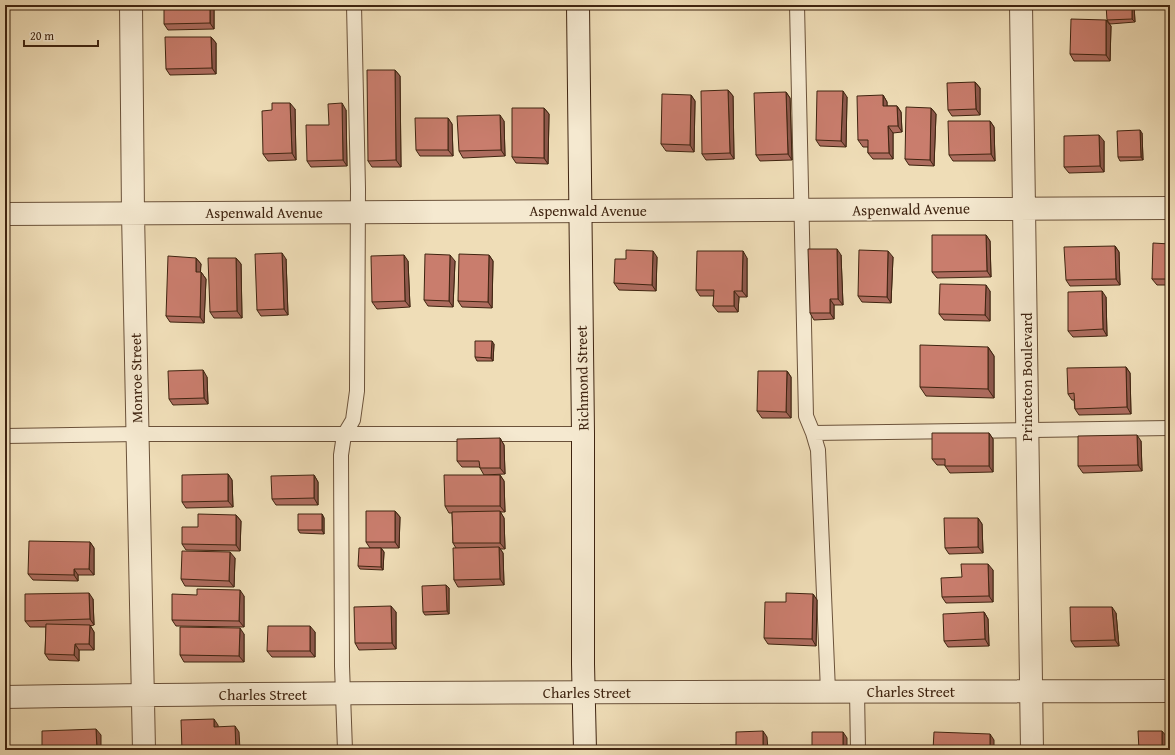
<svg xmlns="http://www.w3.org/2000/svg" width="1175" height="755" font-family="'Gentium Book Plus',serif">
<style>
.lines{fill:none;stroke-linecap:round;stroke-linejoin:round}
.lane-casing{stroke:#6b523a;stroke-width:16}
.street-casing{stroke:#6b523a;stroke-width:24}
.secondary-casing{stroke:#3f2410;stroke-width:24}
.lane{stroke:#f5e9d0;stroke-width:14}
.street{stroke:#f5e9d0;stroke-width:22}
.secondary{stroke:#f5e9d0;stroke-width:22}
.wall{fill:#ad6c5e;stroke:#3f2410}
.shaded-wall{fill:#8d584c;stroke:#3f2410}
.building{fill:#c97d6d;stroke:#3f2410}
.labels{text-anchor:middle;dominant-baseline:central;stroke-width:3.5;stroke-linejoin:round;paint-order:stroke}
.street-label{font-size:15px;fill:#3f2410;stroke:#f5e9d0}
</style>
<rect width="100%" height="100%" fill="#efddb7"/>
<filter id="stains"><feTurbulence type="fractalNoise" baseFrequency=".005" numOctaves="4"/><feColorMatrix values="0 0 0 0 .2 0 0 0 0 .09 0 0 0 0 .02 0 0 0 .5 -.17"/></filter>
<radialGradient id="worn" r=".72"><stop offset=".6" stop-color="#630" stop-opacity="0"/><stop offset="1" stop-color="#630" stop-opacity=".3"/></radialGradient>
<g class="lines">
<defs>
<path id="lane" d="M797 5 806 416 813 433 818 450 828 691
M813 433 1170 428
M5 436 138 434H583
M857 691 858 750
M345 750 342 666 341 455 344 435 353 420 357 391 358 189 354 5"/>
<path id="street" d="M131 5 133 213 144 750
M1021 5C1026 253 1027 502 1032 750
M5 214 1170 208
M5 697C393 691 782 692 1170 691"/>
<path id="secondary" d="M578 5 583 434V664L585 750"/>
</defs>
<!-- lane casing -->
<use href="#lane" class="lane-casing"/>
<!-- street casing -->
<use href="#street" class="street-casing"/>
<!-- secondary casing -->
<use href="#secondary" class="secondary-casing"/>
<!-- lane -->
<use href="#lane" class="lane"/>
<!-- street -->
<use href="#street" class="street"/>
<!-- secondary -->
<use href="#secondary" class="secondary"/>
</g>
<!-- wall -->
<path class="wall" d="M214 5V29L168 30 164 24Z
M1134 5 1135 22 1110 24 1107 20Z
M1106 20 1111 26 1110 61H1074L1070 54Z
M211 37 216 43V74L170 75 166 69Z
M395 70 400 76 401 167H372L368 161Z
M975 82 980 88V115L952 116 948 110Z
M728 90 733 96 734 159 706 160 702 154Z
M786 92 790 98 792 160 760 161 756 155Z
M691 95 695 101 694 152 666 151 661 144Z
M883 95 887 102V106H897L901 112 902 132 893 133V159H873L868 153V147H863L858 140Z
M847 97 846 147 820 146 816 140Z
M544 108 549 114 548 164 516 163 512 157Z
M931 108 936 114 934 166 909 165 905 159Z
M295 109 296 160 268 161 263 154Z
M346 110 347 166 311 167 307 161Z
M448 118 452 124 453 156H420L416 150Z
M504 121 505 156 463 158 459 151Z
M990 121 994 127 995 161H953L949 155Z
M1142 133 1143 160 1120 161 1118 157Z
M1104 141V172L1069 173 1064 167Z
M986 235 990 241 991 277 937 278 932 272Z
M1170 244V285H1157L1152 279Z
M1115 246 1119 252 1120 285 1070 286 1066 280Z
M489 255 493 261 492 308 462 307 458 301Z
M841 255 843 305H834V319L814 320 810 313Z
M657 257 656 291 619 290 614 283 626 259Z
M893 257 891 303 862 302 858 296Z
M196 258 201 264 200 272H201L206 279 204 323 170 322 166 316Z
M236 258 241 264 242 318H214L210 312Z
M747 258V297H739L738 312H718L713 306 714 296H700L696 290Z
M286 259 288 315 261 316 257 310Z
M408 261 410 307 377 309 372 302Z
M455 261 453 307 428 306 424 300Z
M990 291V321L944 320 939 314Z
M1106 297 1107 336 1073 337 1068 331Z
M494 344 493 361H477L475 357Z
M988 347 994 356V398L926 396 920 387Z
M1126 367 1130 373 1131 414 1079 415 1075 409 1074 400H1072L1068 394Z
M787 371 791 377V418H762L757 411Z
M207 377 208 404 173 405 169 399Z
M989 433 993 439V472L950 473 945 466V465H937L932 459Z
M500 438 504 445 505 474 484 475 480 468 479 467H462L457 461Z
M1141 441 1142 471 1083 473 1078 466Z
M228 474 232 480 233 507 186 508 182 502Z
M314 475 318 482V505H276L272 499Z
M500 475 504 481 505 512H500L504 518 505 549H500L503 553 504 585 458 587 454 580 456 548 453 543 452 513H449L445 506Z
M395 511 400 517 399 548H370L366 542Z
M322 514 324 518V534L300 533 298 530Z
M236 515 241 521 240 551 186 550 182 544 198 527Z
M978 518 982 524 983 553 949 554 945 548Z
M90 542 94 548V575H78V581L33 580 28 574Z
M381 548 384 552 383 570 360 569 358 566Z
M235 558 234 587 185 586 181 579Z
M993 570V602L946 603 942 597 962 577Z
M449 588V614L425 615 423 612Z
M813 594 817 600 816 646 768 644 764 638Z
M244 596V627L176 626 172 620Z
M93 599 94 625 90 626 94 632V650H79V661L49 660 45 654 46 627H30L25 621Z
M396 612V649L359 650 355 643Z
M984 612 988 619 989 646 948 647 944 641Z
M1116 613 1119 646 1075 647 1071 641Z
M315 632V657H272L267 651Z
M244 634V662H184L180 655Z"/>
<!-- shaded-wall -->
<path class="shaded-wall" d="M210 5H214V29L210 23Z
M1132 5H1134L1135 22 1132 19Z
M1106 20 1111 26 1110 61 1106 55Z
M211 37 216 43V74L212 68Z
M395 70 400 76 401 167 396 160Z
M975 82 980 88V115L976 109Z
M728 90 733 96 734 159 730 153Z
M843 91 847 97 846 147 841 141Z
M786 92 790 98 792 160 788 154Z
M691 95 695 101 694 152 690 145Z
M883 95 887 102V112L883 106Z
M290 103 295 109 296 160 292 153Z
M342 103 346 110 347 166 343 160Z
M897 106 901 112 902 132 898 126Z
M544 108 549 114 548 164 544 158Z
M931 108 936 114 934 166 930 160Z
M500 115 504 121 505 156 501 150Z
M448 118 452 124 453 156 448 150Z
M990 121 994 127 995 161 991 154Z
M888 126 893 133V159L889 153Z
M1140 130 1142 133 1143 160 1141 157Z
M1099 135 1104 141V172L1100 166Z
M986 235 990 241 991 277 987 271Z
M1115 246 1119 252 1120 285 1116 279Z
M837 249 841 255 843 305 838 299Z
M653 251 657 257 656 291 652 285Z
M743 251 747 258V297L742 291Z
M888 251 893 257 891 303 887 297Z
M282 253 286 259 288 315 284 309Z
M404 255 408 261 410 307 405 301Z
M450 255 455 261 453 307 449 301Z
M489 255 493 261 492 308 488 302Z
M196 258 201 264 200 279 196 272Z
M236 258 241 264 242 318 237 311Z
M201 272 206 279 204 323 200 317Z
M986 285 990 291V321L985 315Z
M734 291 739 297 738 312 734 306Z
M1102 291 1106 297 1107 336 1103 329Z
M830 299 834 305V319L830 313Z
M492 341 494 344 493 361 491 358Z
M988 347 994 356V398L988 389Z
M1126 367 1130 373 1131 414 1127 407Z
M203 370 207 377 208 404 204 398Z
M787 371 791 377V418L786 412Z
M989 433 993 439V472L989 466Z
M1137 435 1141 441 1142 471 1138 465Z
M500 438 504 445 505 474 500 468Z
M228 474 232 480 233 507 228 501Z
M314 475 318 482V505L314 498Z
M500 475 504 481 505 512 500 506Z
M395 511 400 517 399 548 395 542Z
M500 511 504 518 505 549 500 543Z
M322 514 324 518V534L322 530Z
M236 515 241 521 240 551 236 545Z
M978 518 982 524 983 553 978 547Z
M90 542 94 548V575L89 569Z
M499 547 503 553 504 585 500 579Z
M381 548 384 552 383 570 381 567Z
M230 552 235 558 234 587 229 581Z
M988 564 993 570V602L989 596Z
M74 569 78 575V581L74 575Z
M446 585 449 588V614L447 611Z
M240 590 244 596V627L239 621Z
M89 593 93 599 94 625 90 619Z
M813 594 817 600 816 646 812 639Z
M391 606 396 612V649L392 643Z
M1112 607 1116 613 1119 646 1115 640Z
M984 612 988 619 989 646 985 639Z
M90 625 94 632V650L89 644Z
M310 626 315 632V657L310 651Z
M240 628 244 634V662L239 656Z
M75 644 79 650V661L74 655Z
M214 719 218 725 219 733 214 727Z
M235 726 239 732 240 750H236Z
M96 729 101 735V750H97Z
M763 731 767 737 768 750H763Z
M1162 731 1167 737V750H1162Z
M843 732 847 738V750H843Z
M990 734 994 740V750H990Z"/>
<!-- building -->
<path class="building" d="M164 5H210V23L164 24Z
M1106 5H1132V19L1107 20Z
M1071 19 1106 20V55L1070 54Z
M165 37H211L212 68 166 69Z
M367 70H395L396 160 368 161Z
M975 82 976 109 948 110 947 83Z
M728 90 730 153 702 154 701 91Z
M817 91H843L841 141 816 140Z
M786 92 788 154 756 155 754 93Z
M662 94 691 95 690 145 661 144Z
M883 95V106H897L898 126H888L889 153H868V140H858L857 96Z
M272 103H290L292 153 263 154 262 111 272 110Z
M342 103 343 160 307 161 306 125H329L328 104Z
M906 107 931 108 930 160 905 159Z
M512 108H544V158L512 157Z
M500 115 501 150 459 151 457 116Z
M415 118H448V150H416Z
M948 121H990L991 154 949 155Z
M1140 130 1141 157H1118L1117 131Z
M1099 135 1100 166 1064 167V136Z
M932 235H986L987 271 932 272Z
M1153 243 1170 244V279H1152Z
M1115 246 1116 279 1066 280 1064 247Z
M808 249H837L838 299H830V313H810Z
M626 250 653 251 652 285 614 283 615 259H626Z
M859 250 888 251 887 297 858 296Z
M697 251H743L742 291H734V306H713L714 290H696Z
M282 253 284 309 257 310 255 254Z
M425 254 450 255 449 301 424 300Z
M459 254 489 255 488 302 458 301Z
M404 255 405 301 372 302 371 256Z
M168 256 196 258V272H201L200 317 166 316Z
M208 258H236L237 311 210 312Z
M940 284 986 285 985 315 939 314Z
M1102 291 1103 329 1068 331V292Z
M475 341H492L491 358 475 357Z
M920 345 988 347V389L920 387Z
M1126 367 1127 407 1075 409 1074 393 1068 394 1067 368Z
M203 370 204 398 169 399 168 371Z
M758 371H787L786 412 757 411Z
M932 433H989V466H945V459H932Z
M1137 435 1138 465 1078 466V436Z
M500 438V468H480L479 461H457V439Z
M228 474V501L182 502V475Z
M314 475V498L272 499 271 476Z
M444 475H500V506H445Z
M366 511H395V542H366Z
M500 511V543H453L452 512Z
M198 514 236 515V545L182 544V527H198Z
M298 514H322V530H298Z
M944 518H978V547L945 548Z
M29 541 90 542 89 569H74V575L28 574Z
M499 547 500 579 454 580 453 548Z
M359 548H381V567L358 566Z
M182 551 230 552 229 581 181 579Z
M961 564H988L989 596 942 597 941 578 962 577Z
M446 585 447 611 423 612 422 586Z
M197 589 240 590 239 621 172 620V594L197 595Z
M89 593 90 619 25 621V594Z
M786 593 813 594 812 639 764 638 765 602H786Z
M391 606 392 643H355L354 607Z
M1070 607H1112L1115 640 1071 641Z
M984 612 985 639 944 641 943 614Z
M46 624 90 625 89 644H75L74 655 45 654Z
M268 626H310V651H267Z
M180 627 240 628 239 656 180 655Z
M214 719V727L235 726 236 750H182L181 720Z
M96 729 97 750H42V731Z
M763 731V750H720V745H736V732Z
M1138 731H1162V750H1139Z
M812 732H843V750H812Z
M934 732 990 734V750H933Z"/>
<g class="labels">
<!-- street labels -->
<g class="street-label">
<text transform="translate(911 209) rotate(-1)">Aspenwald Avenue</text>
<text x="588" y="210">Aspenwald Avenue</text>
<text x="264" y="212">Aspenwald Avenue</text>
<text transform="translate(1026 377) rotate(-90)">Princeton Boulevard</text>
<text transform="translate(136 378) rotate(-91)">Monroe Street</text>
<text transform="translate(582 378) rotate(-91)">Richmond Street</text>
<text x="911" y="691">Charles Street</text>
<text x="587" y="692">Charles Street</text>
<text x="263" y="694">Charles Street</text>
</g>
</g>
<!-- margin -->
<rect width="1175" height="755" fill="none" stroke="#efddb7" stroke-width="20"/>
<rect x="6" y="6" width="1163" height="743" fill="none" stroke="#3f2410" stroke-width="2"/>
<rect x="10" y="10" width="1155" height="735" fill="none" stroke="#3f2410"/>
<!-- scale -->
<path d="M24 40v6h74v-6" fill="none" stroke="#3f2410" stroke-width="2"/>
<text x="30" y="40" font-size="12" fill="#3f2410" stroke="#f5e9d0" stroke-width="3" paint-order="stroke">20 m</text>
<rect width="100%" height="100%" filter="url(#stains)"/>
<rect width="100%" height="100%" fill="url(#worn)"/>
</svg>
